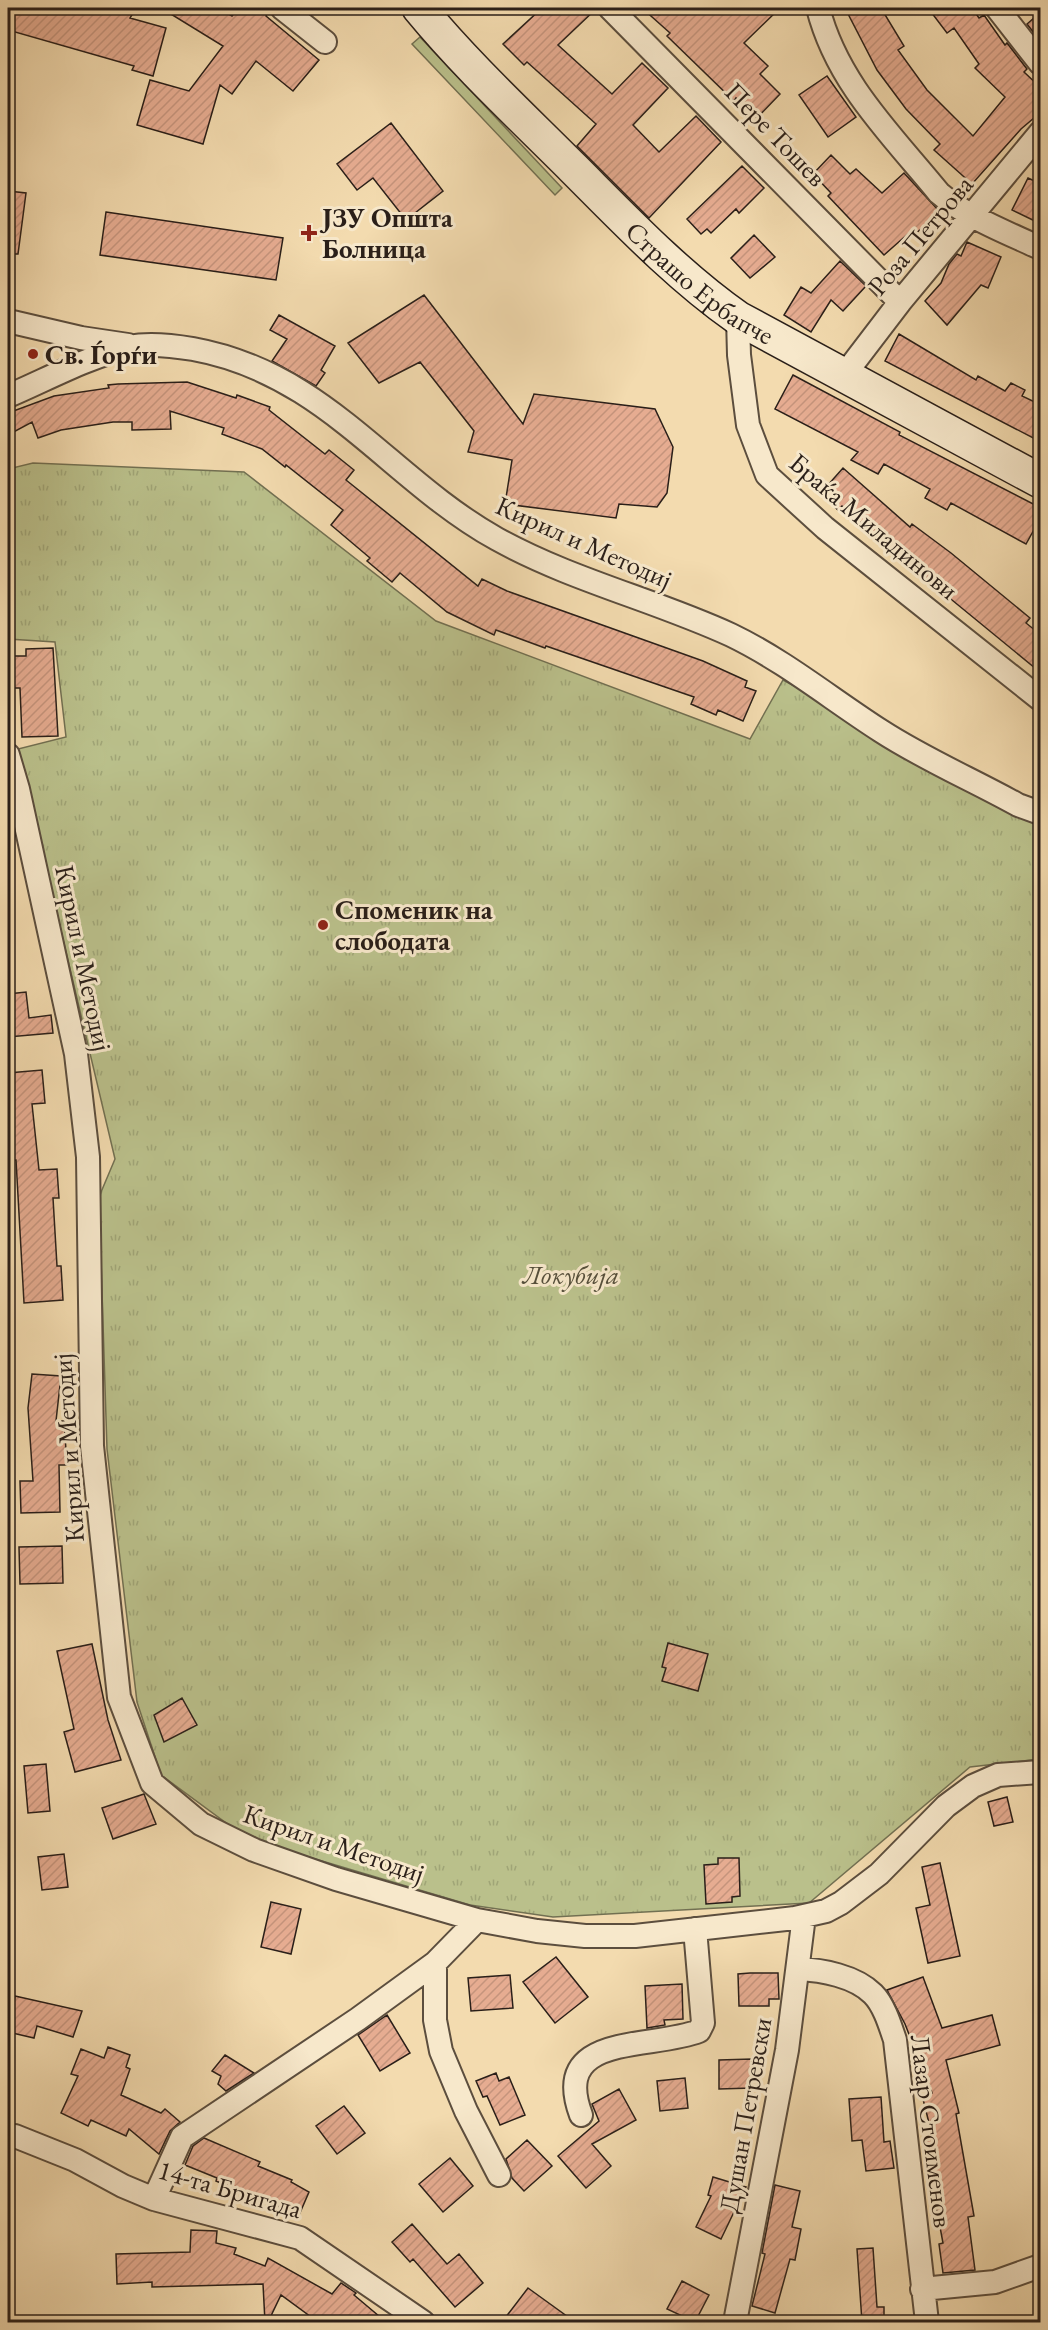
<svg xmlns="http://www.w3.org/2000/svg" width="1048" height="2330" font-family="'EB Garamond',serif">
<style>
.grass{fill:#bac08b;stroke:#727052;stroke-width:1.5}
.park{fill:url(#park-tufts);stroke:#727052;stroke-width:1.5}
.building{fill:url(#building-hatch);stroke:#2a1f19;stroke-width:1.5}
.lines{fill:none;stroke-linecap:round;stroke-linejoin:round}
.street-casing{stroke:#5c4e3e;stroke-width:26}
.secondary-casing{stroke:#2a1f19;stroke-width:36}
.street{stroke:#f7e8cb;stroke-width:22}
.secondary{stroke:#f7e8cb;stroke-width:33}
.poi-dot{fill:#8f2418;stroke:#f7e8cb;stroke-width:2}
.labels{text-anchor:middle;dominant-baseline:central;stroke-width:6;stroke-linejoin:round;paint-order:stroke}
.street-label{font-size:27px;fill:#2a1f19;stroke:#f7e8cb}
.poi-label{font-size:27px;font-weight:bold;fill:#2a1f19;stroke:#f7e8cb;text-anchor:start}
.park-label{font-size:27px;font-style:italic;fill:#554f3b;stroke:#f7e8cb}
</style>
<defs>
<pattern id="park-tufts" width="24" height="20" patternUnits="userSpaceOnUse" patternTransform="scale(1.5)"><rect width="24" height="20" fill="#bac08b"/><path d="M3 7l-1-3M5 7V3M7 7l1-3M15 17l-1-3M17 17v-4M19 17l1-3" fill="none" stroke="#a0a577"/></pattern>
<pattern id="building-hatch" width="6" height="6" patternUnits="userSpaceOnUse" patternTransform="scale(1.5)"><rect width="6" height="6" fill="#e6ac91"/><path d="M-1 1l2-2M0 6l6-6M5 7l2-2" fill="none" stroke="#c5947c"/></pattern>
</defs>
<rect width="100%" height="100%" fill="#f3dbaf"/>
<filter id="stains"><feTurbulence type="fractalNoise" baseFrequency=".00333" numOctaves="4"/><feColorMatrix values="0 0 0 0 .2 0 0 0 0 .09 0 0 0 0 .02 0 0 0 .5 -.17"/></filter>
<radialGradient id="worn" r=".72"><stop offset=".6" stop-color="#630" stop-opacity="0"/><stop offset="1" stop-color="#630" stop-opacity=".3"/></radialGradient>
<!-- grass -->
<path class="grass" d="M420 37 562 188 555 195 412 44Z"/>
<!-- park -->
<path class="park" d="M33 463 244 472 436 621 750 739 783 680 1040 815V1759L970 1767 809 1903 553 1917 470 1905 248 1839 161 1775 137 1702 107 1449 99 1197 115 1159 18 749 66 737 55 642 8 639V469Z"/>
<!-- building -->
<path class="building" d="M8 8H136L130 18 166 28 153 76 132 70 134 66 8 30Z
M161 8H218L232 16 238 8H269L266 16 319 60 293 91 256 61 232 94 220 85 203 144 137 125 150 80 189 91 223 46Z
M542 8H597L558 45 612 94 642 63 668 88 633 125 659 152 696 116 721 142 649 218 577 146 596 124 527 62 524 65 503 44Z
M642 8H780L744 43 768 66 760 74 780 94 757 118 736 98 734 101 667 36 670 33Z
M845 8H881L904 46 898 50 927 90 973 136 1005 97 975 68 979 64 954 28 947 33 928 8H972L979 18 984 15 1005 45 1007 43 1027 69 1024 72 1041 88V112L1021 129 972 184 934 150 940 144 906 109 877 70Z
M1041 12V42L1027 24Z
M827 76 856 117 828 137 799 95Z
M391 123 443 191 406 220 373 178 357 190 337 164Z
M831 155 850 174 856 169 882 193 904 173 940 212 913 236 910 232 884 255 828 196 831 193 813 174Z
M742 166 764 188 739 213 736 209 711 233 707 229 701 234 687 219Z
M1028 178 1041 184V224L1012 210Z
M8 191 26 193 18 254H8Z
M106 212 283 238 276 280 100 255Z
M754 235 775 257 750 278 731 258Z
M967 242 1001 257 988 288 981 285 947 325 925 301 941 283 949 264 957 254 961 256Z
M840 261 866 286 843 311 831 300 811 332 784 315 801 287 811 293Z
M424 295 523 424 534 394 655 409 673 447 667 493 657 507 619 504 616 518 505 504 512 460 468 452 474 431 420 362 379 383 348 343Z
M279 315 335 346 321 370 325 373 316 386 272 361 287 339 270 330Z
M899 334 976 380 978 376 1005 391 1011 383 1025 390 1022 396 1041 405V442L885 361Z
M793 375 900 432 899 435 1041 508V517L1026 544 951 503 947 510 925 498 930 489 884 464 878 474 851 460 858 452 775 409Z
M187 382 236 398 237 395 270 407 269 410 325 454 329 450 354 470 346 480 478 586 482 579 507 591 703 661 747 681 745 687 756 691 743 721 718 710 716 715 691 704 694 697 546 646 545 648 496 630 494 635 447 612 400 573 392 582 367 561 370 558 331 525 343 510 286 465 285 467 262 449 222 434 224 428 170 411 171 429 132 430V422H113L61 430 38 438 32 422 8 435V413L54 396 109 388 108 385 118 384Z
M843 468 910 527 912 524 951 553 1030 618 1026 623 1041 635V673L891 550 842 506 838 510 820 494Z
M53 648 58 736 22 737 20 688H11V656H26V649Z
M26 992 29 1018 51 1015 53 1033 8 1037V994Z
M42 1070 45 1103 32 1104 39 1170 57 1169 59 1198H53L57 1266H61L63 1300 24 1303 16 1160 8 1161V1073Z
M32 1374 61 1376 56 1421H64L67 1465H59L60 1512 21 1513 20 1481H33L28 1408Z
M62 1546 63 1583 20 1584 19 1547Z
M668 1643 708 1654 698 1691 662 1681 666 1668 662 1667Z
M92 1644 108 1720 121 1760 75 1772 64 1732 74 1729 57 1651Z
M182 1698 197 1725 164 1742 154 1715Z
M46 1764 50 1811 28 1813 24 1766Z
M144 1794 156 1824 113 1839 102 1808Z
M1007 1797 1013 1822 994 1826 988 1802Z
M64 1854 68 1887 42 1890 38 1857Z
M718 1858H739L740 1896 732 1897V1902L706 1904 704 1865 718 1864Z
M940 1863 960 1956 928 1963 916 1908 930 1905 922 1867Z
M271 1902 301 1909 291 1954 261 1947Z
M556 1957 588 1997 555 2023 523 1982Z
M750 1973H778L779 1999H769V2006H739L738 1974Z
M510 1975 513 2008 471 2011 468 1978Z
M923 1977 942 2028 992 2015 1000 2045 946 2060 959 2113 956 2114 974 2216 968 2217 975 2270 943 2273 939 2244 943 2243 924 2141 933 2139 922 2095 932 2093 905 2024 887 1990Z
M682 1984 683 2019 664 2020 665 2025 647 2028 645 1986Z
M15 1996 82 2011 73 2037 37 2026 34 2038 8 2032Z
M387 2015 410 2053 380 2071 358 2035Z
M108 2047 130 2055 126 2067 130 2069 121 2095 161 2113 165 2109 180 2122 170 2131 159 2154 129 2129 126 2136 91 2120 88 2126 61 2113 78 2076 71 2074 81 2049 104 2058Z
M225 2055 254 2073 226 2091 218 2084 221 2076 212 2071Z
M752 2059V2088L719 2089V2060Z
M496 2073 499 2081 509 2077 525 2115 500 2125 487 2096 483 2097 476 2081Z
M685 2078 688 2108 660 2111 657 2081Z
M619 2089 636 2120 592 2144 611 2166 586 2188 558 2156 599 2121 592 2104Z
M881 2097 884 2142 890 2141 894 2168 866 2171 862 2140 852 2141 849 2099Z
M344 2106 365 2133 337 2154 316 2126Z
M204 2138 260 2162 258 2166 292 2180 291 2182 309 2192 299 2215 216 2181 217 2178 185 2165 193 2146Z
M527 2140 552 2166 524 2191 512 2178 506 2159Z
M450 2158 473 2186 443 2212 419 2184Z
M713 2177 746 2187 721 2239 696 2227 711 2196 708 2195Z
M775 2185 800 2191 792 2227 801 2229 795 2260 790 2259 775 2313 752 2306 765 2254 762 2253Z
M412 2224 447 2264 459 2254 483 2283 455 2307 413 2259 410 2262 392 2242Z
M191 2230 217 2231 216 2243 236 2248 234 2254 265 2266 268 2258 332 2294 341 2283 356 2293 354 2295 386 2322H318L281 2295 268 2322H265L263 2284 152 2287V2282L117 2284 116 2254 190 2252Z
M873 2248 877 2307H884V2322H862L857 2249Z
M682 2281 709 2295 695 2322 667 2309Z
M528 2288 575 2322H502Z"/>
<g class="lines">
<defs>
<path id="street" d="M282 8 325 42
M610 8 900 302
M818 8C837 83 891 134 939 193 968 218 1006 232 1040 248
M997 8 1040 63
M738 318 739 355 748 425 767 475 825 528 1040 699
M8 321 81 338 128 345
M845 374 900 302 1040 133
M8 396C48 379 87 357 130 347 147 343 175 346 193 349 326 373 389 479 497 539 571 580 655 600 731 635 785 661 831 699 881 731 924 759 973 780 1018 805L1040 813
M8 755 18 789 76 1054 88 1157 92 1446 119 1697 152 1783 201 1824 254 1850 336 1879 477 1920 537 1931 585 1936H635L795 1918 826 1911 841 1903 879 1874 946 1806 973 1786 998 1775 1040 1772
M477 1920 435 1963V2020L441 2051 466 2111 499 2175
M798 1969C822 1970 855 1976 873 1994 884 2005 890 2025 895 2040L927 2322
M581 2115C550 2032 651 2050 699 2031L703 2023 695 1929
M8 2137 15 2136 75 2160 123 2186 154 2199 300 2238 423 2322
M154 2199 182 2137 358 2019 435 1963
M922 2289 995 2282 1040 2266
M735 2322 787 2050 804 1916"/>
<g id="secondary">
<path id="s1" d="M419 8C466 65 521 116 573 168 625 220 678 276 738 318L1040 481"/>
</g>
</defs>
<!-- street casing -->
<use href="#street" class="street-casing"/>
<!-- secondary casing -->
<use href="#secondary" class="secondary-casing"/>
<!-- street -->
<use href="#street" class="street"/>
<!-- secondary -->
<use href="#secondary" class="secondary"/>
</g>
<!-- markers -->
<g class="poi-dot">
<path d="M306 224h6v6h6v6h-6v6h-6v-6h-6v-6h6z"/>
<circle cx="33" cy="354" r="6"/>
<circle cx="323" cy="925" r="6"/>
</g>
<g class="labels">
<!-- street labels -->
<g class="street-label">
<text transform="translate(776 134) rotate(46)">Пере Тошев</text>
<text transform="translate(920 235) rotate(-50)">Роза Петрова</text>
<text stroke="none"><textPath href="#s1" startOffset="394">Страшо Ербапче</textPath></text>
<text transform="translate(874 526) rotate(40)">Браќа Миладинови</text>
<text transform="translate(584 542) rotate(24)">Кирил и Методиј</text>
<text transform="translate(84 958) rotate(78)">Кирил и Методиј</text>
<text transform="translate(68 1448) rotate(-94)">Кирил и Методиј</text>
<text transform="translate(334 1843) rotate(19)">Кирил и Методиј</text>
<text transform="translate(745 2115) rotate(-80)">Душан Петревски</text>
<text transform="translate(932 2131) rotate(83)">Лазар Стоименов</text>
<text transform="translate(230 2189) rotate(16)">14-та Бригада</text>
</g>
<!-- poi labels -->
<g class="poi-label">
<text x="322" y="217">ЈЗУ Општа<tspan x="322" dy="31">Болница</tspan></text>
<text x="45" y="354">Св. Ѓорѓи</text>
<text x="335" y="909">Споменик на<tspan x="335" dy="31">слободата</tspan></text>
</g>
<!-- park labels -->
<g class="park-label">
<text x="571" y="1274">Локубија</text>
</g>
</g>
<!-- margin -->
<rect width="1048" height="2330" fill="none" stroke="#f3dbaf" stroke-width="30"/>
<rect x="9" y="9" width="1030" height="2312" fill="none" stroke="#2a1f19" stroke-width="3"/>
<rect x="15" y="15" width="1018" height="2300" fill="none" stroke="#2a1f19" stroke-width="1.5"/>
<rect width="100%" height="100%" filter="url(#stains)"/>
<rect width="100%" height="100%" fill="url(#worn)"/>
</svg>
